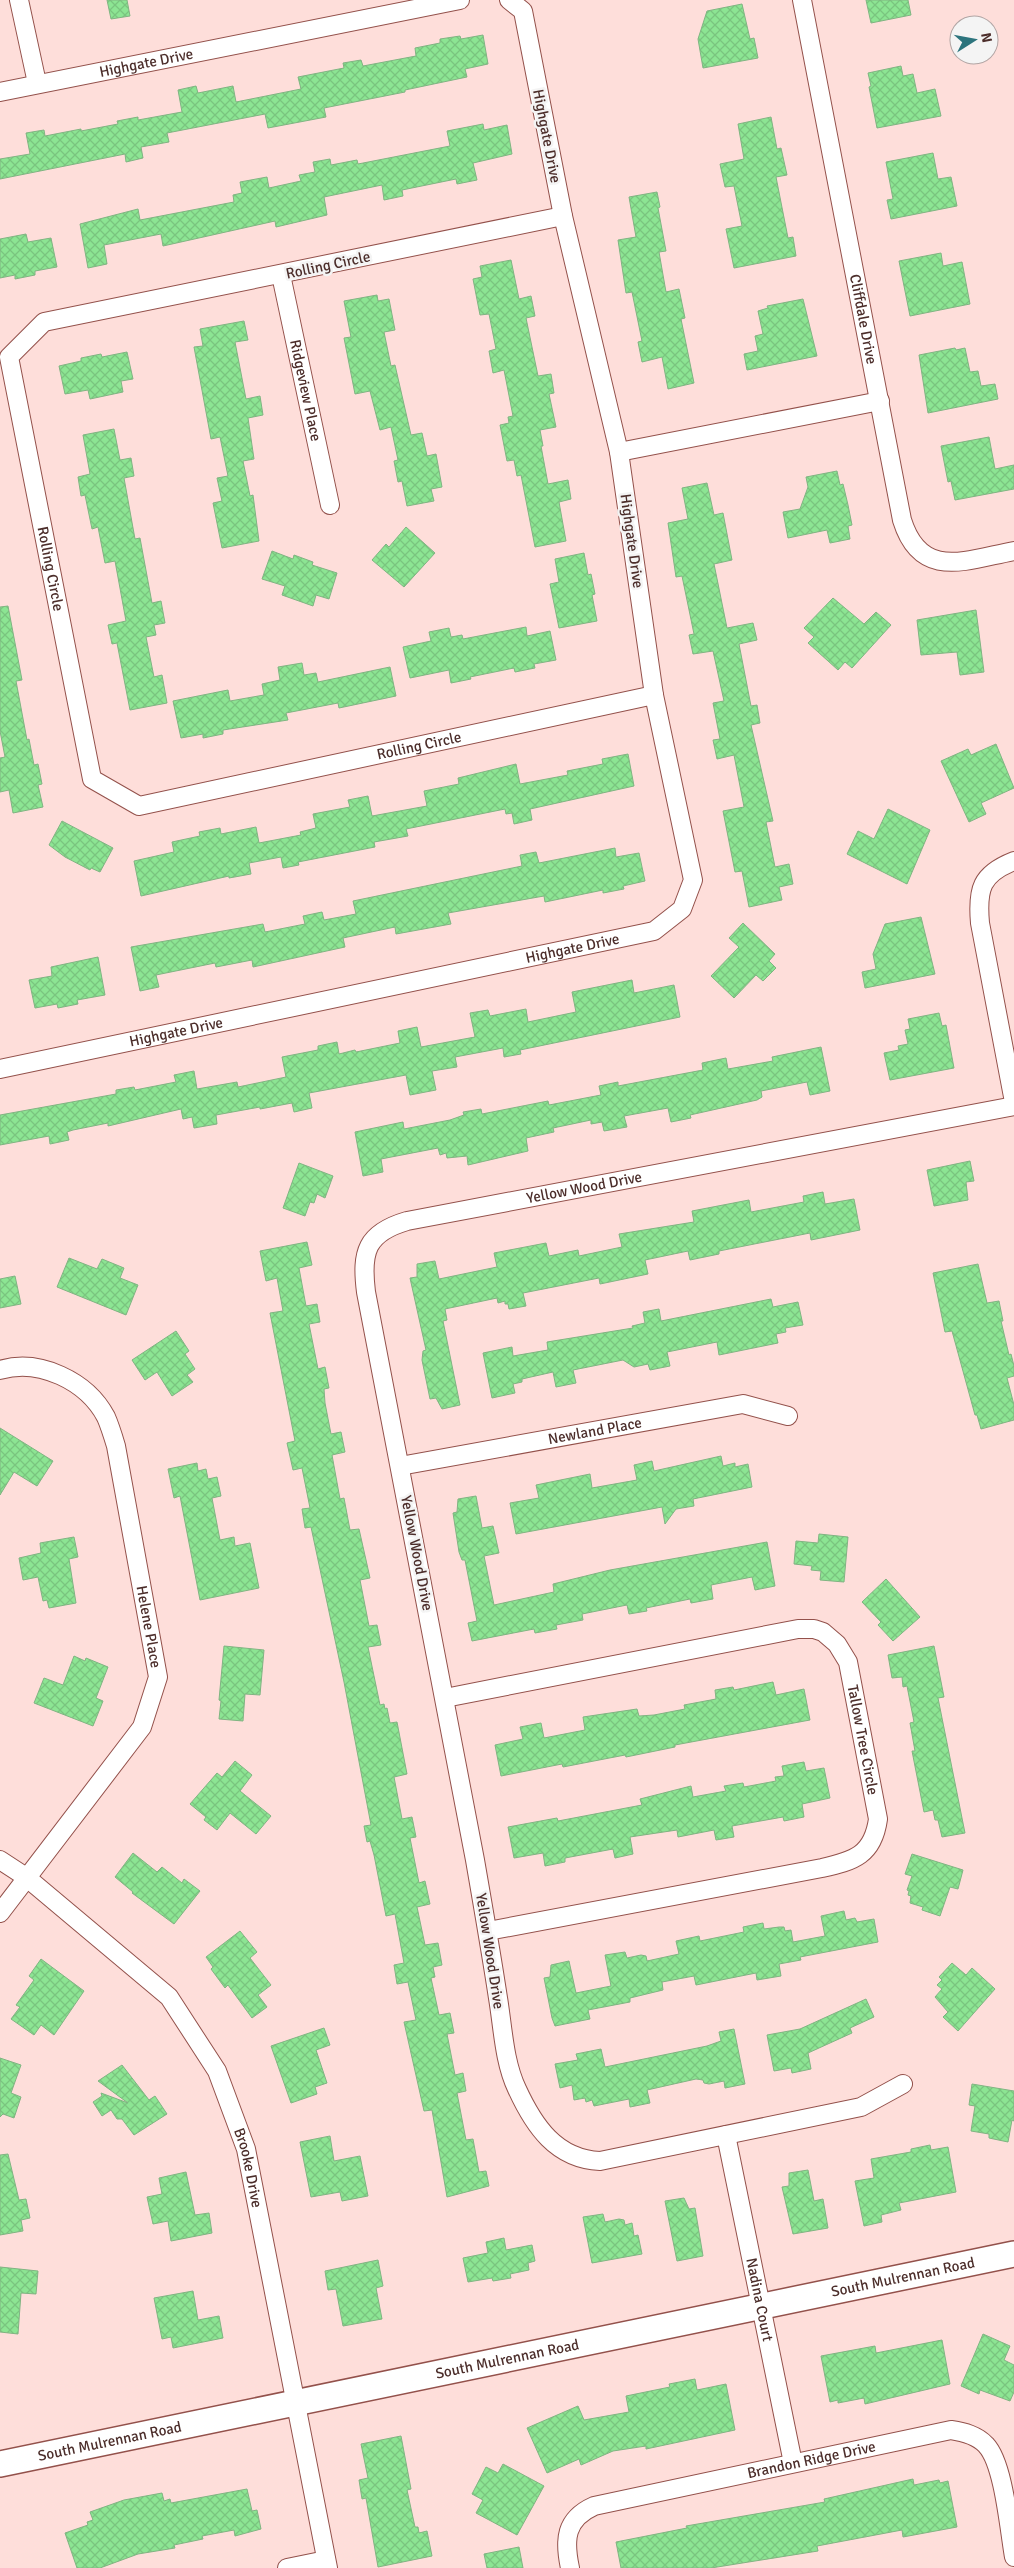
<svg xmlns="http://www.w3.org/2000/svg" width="1014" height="2568" font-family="Signika,sans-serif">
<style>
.building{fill:url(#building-cross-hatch);stroke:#80b482}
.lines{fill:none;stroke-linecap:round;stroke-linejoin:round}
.street-casing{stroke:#93514b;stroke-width:20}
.secondary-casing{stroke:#93514b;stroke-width:28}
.street{stroke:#fff;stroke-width:18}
.secondary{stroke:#fff;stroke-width:25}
.labels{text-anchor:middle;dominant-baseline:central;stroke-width:5;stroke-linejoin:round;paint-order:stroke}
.street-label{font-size:15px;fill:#4c2e2b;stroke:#f4f4f4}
</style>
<defs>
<pattern id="building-cross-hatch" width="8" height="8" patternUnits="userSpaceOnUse" patternTransform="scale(1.25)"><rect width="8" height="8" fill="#8ce593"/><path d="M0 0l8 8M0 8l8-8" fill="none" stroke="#7ac57f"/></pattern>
</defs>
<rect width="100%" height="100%" fill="#fededa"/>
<!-- building -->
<path class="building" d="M107 0H127L130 16 111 19Z
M866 0H908L911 15 871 23Z
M742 4 750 39 754 38 758 58 703 68 698 39 707 11Z
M483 35 488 64 465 69 467 77 405 90V92L324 108 326 117 268 128 265 114 167 133 169 142 141 147 143 158 126 162 125 154 0 179V159L30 154 26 133 44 130 45 136 81 129V131L118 124 117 121 138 117V120L182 112 178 90 196 86 198 93 233 86 236 102 301 89 298 77 344 68 343 63 361 60 363 66 416 56 415 48 440 43V39L460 36 461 39Z
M901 66 903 76 913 74 917 93 935 89 941 116 877 128 869 87 871 86 868 73Z
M771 117 777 149 781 148 787 175 776 177 788 238 793 237 796 256 734 268 726 229 742 226 734 186 725 187 720 164 744 159 738 124Z
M483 124 484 130 507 125 512 154 473 163 477 180 457 184 456 179 402 190 403 196 384 200 382 185 324 197 327 215 276 227 275 221 163 246 161 234 104 245 107 264 88 268 80 224 138 209 140 220 234 202 233 195 242 193 240 182 267 177 269 188 301 181 299 175 315 172 313 162 330 159 331 165 357 160 358 164 450 146 447 131Z
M933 153 938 179 951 177 957 206 891 219 887 200 893 199 886 162Z
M657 192 660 207 658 208 666 251 659 252 666 292 679 289 685 318 681 319 694 383 668 389 662 357 642 362 638 342 642 341 632 292 626 293 618 240 636 237 629 197Z
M26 234 28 242 51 238 57 267 35 271V275L15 279V275L0 278V239Z
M941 253 943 266 962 262 970 304 910 316 899 261Z
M511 260 519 299 531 296 535 316 526 318 538 376 551 374 554 393 549 394 556 427 540 430 543 446H541L548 484 568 480 571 499 559 502 566 541 535 547 521 475 517 476 514 460 507 461 500 425 509 423 508 417 513 416 504 370 493 373 489 351 496 349 489 314 480 315 473 279 482 277 480 266Z
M377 295 378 301 389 299 395 330 384 332 391 366 395 365 411 435 422 433 427 456 436 454 442 487 431 489 434 501 407 506 402 481 398 482 394 461 398 460 391 427 380 430 370 391 355 394 344 338 351 337 344 301Z
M803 299 817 356 747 370 744 354 758 351 755 336 763 334 758 311 768 308 767 306Z
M244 321 248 340 235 342 246 399 260 396 263 415 248 418 254 459 243 461 250 496 253 495 259 541 222 548 213 503 222 501 217 478 228 476 220 437 211 439 194 347 203 346 200 329Z
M955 348 956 350 965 348 970 372 978 371 981 386 995 384 998 399 928 413 919 355Z
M127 352 133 379 121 381 123 392 90 399 88 390 65 394 59 366 81 361V358L101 354 102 357Z
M114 429 120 460 131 458 134 476 124 478 135 539 140 538 152 603 161 601 165 623 154 625 156 635 146 637 154 677 162 675 167 703 130 710 117 643 112 644 108 625 126 621 115 561 105 563 98 527 92 529 85 495 81 496 78 477 90 474 83 435Z
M989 437 995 469 1014 465V489L955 500 951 481 948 482 941 446Z
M837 471 840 485 843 484 848 505 852 525 848 526 850 539 830 543 827 530 788 538 783 512 800 509 808 487 806 477Z
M707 483 714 515 723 513 732 560 714 564 727 628 753 623 757 640 739 644 751 706 757 705 760 723 751 725 773 821 766 822 775 867 789 864 793 884 779 887 782 900 749 907 742 871 735 872 723 811 744 807 734 755 717 759 713 740 720 739 713 703 724 701 713 651 693 654 689 635 694 634 682 576 676 577 668 523 688 519 682 488Z
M406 527 435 553 404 587 372 560 386 544 389 547Z
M272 551 293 559 294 555 313 562 312 565 337 573 329 599 316 595 313 606 282 595 285 586 262 579Z
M584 553 588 575 591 574 595 594 592 595 597 621 559 628 550 584 559 582 555 559Z
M833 598 864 624 876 612 891 625 852 668 845 662 838 670 808 643 814 637 804 628Z
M8 606 22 680 16 681 27 740 29 739 34 765 38 764 42 784 38 785 43 807 13 813 9 790 0 792V758L5 757 0 731V607Z
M976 610 984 672 960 675 957 652 921 655 917 620Z
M526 627 527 636 550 631 556 660 534 664 535 668 515 672 514 668 470 677 471 679 451 683 449 670 410 678 403 647 431 641 429 632 449 628 451 637 462 635 463 639Z
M302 663 304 675 316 673 318 682 390 667 396 696 339 708 338 703 286 713 288 720 223 730V734L203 738V734L181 738 173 701 228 690 230 701 264 695 262 684 280 680 278 667Z
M996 744 1014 788 981 803 986 814 969 822 941 761 968 749 971 755Z
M628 754 634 786 530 809 532 820 514 824 512 813 506 814 505 809 406 829 408 836 374 842 375 847 298 862 299 865 283 868 281 857 249 863 251 874 229 878V876L141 896 134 861 174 852 172 842 200 836 199 832 220 828 221 834 256 827 259 843 301 835 300 832 316 828 313 814 350 807 348 800 368 796 372 816 427 806 424 791 459 784 458 778 516 764 520 784 568 775 567 771 603 764 602 759Z
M888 809 930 830 907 884 847 854 858 831 874 839Z
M62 821 113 848 100 872 91 868 90 870 65 857 49 845Z
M615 848 616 857 639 853 645 881 623 886 624 889 603 893V890L545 902 544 896 448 913 451 924 396 934 395 927 343 938 345 947 253 967 252 960 216 967 215 963 156 975 159 987 140 991 131 947 263 924 265 932 305 924 303 916 322 912 324 920 356 914 353 901 522 866 520 855 536 852 539 863Z
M921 917 935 974 865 988 862 972 876 969 873 954 885 924Z
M743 923 775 954 769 961 776 968 763 981 756 975 734 998 711 976 739 947 729 938Z
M98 957 105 995 77 1000 78 1004 58 1008 57 1004 35 1008 29 980 52 976 51 967Z
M632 980 634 993 674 985 680 1017 520 1050 521 1054 504 1057 503 1048 455 1057 457 1067 432 1071 436 1090 410 1095 406 1075 309 1093 312 1108 294 1112 292 1103 260 1109V1107L216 1115 217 1124 194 1128 192 1117 183 1119 181 1109 108 1126V1123L73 1130 67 1132 69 1140 50 1144 49 1136 0 1145V1115L116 1094V1090L134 1087 135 1090 176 1082 174 1075 194 1071 197 1089 237 1082 238 1087 286 1077 282 1057 318 1050V1046L337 1042 339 1054 355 1050 356 1052 400 1043 398 1031 417 1027 421 1047 475 1037 470 1013 488 1010 490 1016 526 1009 528 1022 576 1012 572 992Z
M939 1013 942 1026 946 1025 954 1068 890 1080 884 1053 899 1050 898 1046 908 1044 905 1030 910 1029 908 1019Z
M821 1047 830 1091 810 1095 807 1082 761 1091 762 1097 757 1100 690 1115 691 1118 671 1122 668 1108 624 1116 627 1127 604 1131 602 1122 591 1124V1120L553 1128 554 1132 526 1138 528 1151 468 1165 467 1156 447 1158 446 1153 440 1155 438 1148 381 1159 383 1172 363 1176 355 1132 403 1122 404 1129 450 1120 464 1115 463 1112 481 1109 482 1114 548 1101 549 1105 601 1095 599 1086 618 1082V1086L703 1070 702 1063 726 1058 728 1069 773 1061 772 1057Z
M970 1161 974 1181 966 1182 968 1200 934 1206 927 1170Z
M299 1163 333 1176 325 1198 317 1194 314 1203 310 1202 305 1216 283 1208Z
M823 1192 825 1204 854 1199 860 1230 811 1240 810 1233 719 1251V1254L690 1260 688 1251 645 1260 648 1274 600 1284 599 1278 523 1293 526 1306 509 1309 508 1304H505V1301L498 1303 497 1298 445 1309 447 1320 443 1321 460 1405 442 1409 436 1398 430 1399 422 1360 423 1351 426 1350 410 1278 417 1277V1264L435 1261 439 1279 497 1267 494 1253 546 1243 549 1256 578 1250 579 1256 622 1247 619 1234 694 1222 692 1211 749 1200 751 1212 804 1202 803 1196Z
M307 1242 312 1265 299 1268 306 1306 317 1304 320 1322 309 1324 318 1369 325 1367 329 1388 324 1389 325 1403 331 1434 341 1432 345 1452 332 1455 340 1499 344 1498 350 1530 359 1529 366 1560 370 1578 360 1580 369 1626 377 1625 381 1645 368 1647 380 1705 384 1704 385 1709 387 1708 390 1723 397 1722 407 1774 394 1777 402 1819 412 1817 416 1837 410 1838 419 1883 425 1881 430 1904 417 1907 425 1945 438 1943 442 1965 433 1967 435 1977 431 1978 439 2015 450 2013 454 2033 447 2034 455 2075 463 2073 466 2091 457 2093 466 2140 473 2139 479 2172 486 2171 489 2186 447 2197 432 2110 424 2111 404 2022 416 2020 408 1982 397 1984 394 1965 404 1963 395 1914 386 1916 374 1855 370 1841 367 1842 364 1826 371 1825 344 1682 311 1527 305 1528 302 1509 310 1508 302 1468 293 1470 287 1443 295 1441 270 1313 283 1311 277 1278 266 1281 260 1251Z
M69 1258 97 1269 102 1259 124 1268 120 1278 138 1285 126 1315 57 1287Z
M978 1264 987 1303 999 1301 1003 1321H1001L1009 1355 1011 1354 1014 1366V1376L1007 1378 1014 1405V1420L981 1429 977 1415H975L952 1331 945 1332 933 1273Z
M15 1276 21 1304 0 1308V1279Z
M771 1299 773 1307 798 1302 803 1325 785 1328 786 1332 776 1334 778 1343 719 1355 717 1342 667 1352 670 1366 650 1370 648 1364 634 1367 623 1360 573 1370 576 1383 556 1387 553 1372 522 1379V1382L513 1384 515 1393 492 1398 483 1353 512 1347 513 1356 548 1350 547 1342 633 1328 632 1326 645 1323 643 1312 659 1309 661 1321Z
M176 1331 189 1351 185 1354 195 1369 187 1375 193 1382 172 1396 157 1372 145 1380 132 1360Z
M0 1428 53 1461 37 1486 14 1472 0 1495Z
M721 1456 723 1466 735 1463V1467L748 1464 752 1487 693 1499 694 1506 676 1509 665 1524 662 1507 516 1534 510 1503 539 1498 536 1485 590 1474 592 1488 637 1480 634 1465 652 1461 654 1471Z
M197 1463 198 1471 206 1469 208 1479 217 1477 221 1496 212 1498 220 1540 234 1537 235 1546 250 1543 259 1588 200 1600 180 1496 174 1498 168 1469Z
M476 1496 482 1528 493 1526 499 1553 484 1556 494 1605 554 1592 553 1584 610 1570 767 1542 775 1586 755 1590 752 1577 711 1585 713 1599 691 1603 690 1599 646 1608 647 1611 629 1614 627 1605 582 1614 583 1620 556 1625 557 1629 535 1633 534 1629 472 1641 468 1623 477 1621 465 1560H462L459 1552 453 1513 457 1512 458 1499Z
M819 1534 848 1537 844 1582 820 1580 821 1571 811 1570 812 1566 794 1564 796 1541 818 1543Z
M74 1537 78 1557 69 1559 76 1603 49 1608 47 1600 43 1601 38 1577 23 1580 19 1558 41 1553 40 1543Z
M886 1579 920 1617 893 1641 878 1625 881 1622 862 1602Z
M224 1646 264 1650 260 1695 245 1694 243 1721 219 1719 221 1701 219 1700Z
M934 1646 944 1697 938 1698 965 1833 942 1837 938 1820H935L933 1810 924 1812 912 1751H915L910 1723 914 1722 907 1686 903 1687 902 1677 892 1678 888 1655Z
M74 1656 85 1661 86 1658 108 1667 96 1698 103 1701 93 1726 34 1703 44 1678 63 1685Z
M773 1682 776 1695 804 1689 810 1720 675 1745V1747L626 1757 625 1755 563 1767 562 1764 501 1776 495 1745 523 1739 520 1727 541 1723 544 1738 585 1730 583 1717 637 1709 639 1716 654 1715 685 1709 684 1705 716 1699 715 1690 733 1687 734 1690Z
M235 1761 252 1775 240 1791 271 1816 256 1834 230 1813 217 1830 204 1820 206 1817 190 1804 217 1773 222 1777Z
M804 1762 806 1771 824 1768 830 1798 802 1804 804 1817 784 1821 783 1817 732 1826 734 1837 716 1840 714 1830 678 1837 677 1830 630 1837 633 1854 615 1858 613 1849 565 1858V1862L545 1866 543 1853 514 1858 508 1827 557 1818 558 1821 642 1805 640 1799 691 1786 693 1797 726 1791 724 1786 743 1783 744 1787 776 1781 775 1777 784 1776 782 1766Z
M133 1853 157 1872 162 1867 182 1883 184 1879 200 1891 174 1924 132 1893 133 1892 115 1877Z
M912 1854 963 1870 958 1889 950 1887 940 1916 922 1910 923 1907 910 1903 911 1896 908 1895 909 1891 907 1890 912 1876 905 1874Z
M844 1911 846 1920 855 1918 857 1922 874 1919 878 1942 800 1957 801 1960 779 1964 781 1976 757 1980 756 1973 696 1985 694 1976 662 1982 663 1990 630 1998V2002L588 2010 590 2019 555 2026 552 2018 544 1978 550 1977 551 1965 569 1961 576 1993 611 1986 605 1955 625 1952 627 1958 641 1955 646 1956 647 1961 679 1954 676 1941 699 1936 700 1941 744 1932 743 1927 763 1923 764 1929 779 1927H784L785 1931 791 1930 793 1942 825 1936 821 1916Z
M240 1931 257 1952 250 1958 271 1985 258 1995 267 2007 252 2018 228 1985 225 1988 211 1969 213 1967 206 1957Z
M41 1959 84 1991 54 2035 41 2025 34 2035 11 2019 20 2007 16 2005 34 1980 29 1976Z
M952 1963 966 1975 972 1968 995 1989 958 2031 943 2017 948 2012 935 1997 942 1989 937 1985 942 1980 939 1977Z
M866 1999 874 2017 850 2028 852 2033 808 2053 811 2069 792 2073 791 2068 774 2071 767 2035 800 2029Z
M324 2028 330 2045 316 2050 327 2083 315 2087 317 2094 291 2103 271 2046Z
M734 2029 745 2084 725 2088 724 2081 709 2084 704 2083 703 2080 696 2079 647 2090 650 2103 630 2107 629 2099 594 2106 592 2100 586 2102 585 2098 574 2100 572 2085 560 2088 555 2064 578 2060 576 2054 601 2049 605 2067 707 2046 721 2041 719 2032Z
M0 2058 21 2065 11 2093 21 2097 14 2118 3 2114 0 2117Z
M122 2065 149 2100 155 2096 167 2114 134 2135 122 2119H117L111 2110 102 2116 93 2102 102 2096 101 2093 128 2103 98 2081Z
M972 2084 1014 2091V2121L1012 2120 1008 2142 989 2138V2134L971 2131 975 2106 969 2105Z
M330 2136 334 2161 360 2156 368 2196 342 2201 340 2192 311 2197 300 2142Z
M930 2145 931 2150 948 2147 956 2192 899 2203 901 2210 881 2215 882 2222 864 2226 855 2181 874 2178 871 2159 911 2152V2149Z
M8 2154 19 2200 26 2199 30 2218 21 2220 23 2231 0 2235V2155Z
M808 2170 814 2201 823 2199 828 2228 793 2234 782 2187 789 2186V2173Z
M186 2172 195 2215 209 2213 212 2233 171 2241 168 2221 153 2224 147 2197 162 2194 159 2178Z
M684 2198 689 2209 695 2208 703 2256 677 2261 665 2201Z
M603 2214 605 2222 619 2219 624 2220 625 2225 632 2223 634 2236 638 2235 642 2254 592 2263 583 2217Z
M504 2238 506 2250 532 2245 535 2261 528 2263 529 2270 510 2274 511 2278 493 2281 492 2278 468 2282 463 2258 488 2253 486 2242Z
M378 2260 383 2286 376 2288 382 2319 343 2326 336 2289 328 2290 325 2271Z
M0 2267 38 2271 36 2294 21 2293 18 2334 0 2332Z
M193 2291 198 2320 219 2316 223 2338 173 2348 171 2337 162 2339 154 2298Z
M983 2334 1010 2346 1004 2360 1014 2365V2392L1010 2401 980 2390 979 2394 961 2386Z
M942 2340 950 2384 865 2404 864 2398 838 2403V2400L830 2402 821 2356 875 2346 876 2353Z
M695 2379 697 2390 726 2384 735 2430 646 2449V2446L613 2451 581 2465 579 2459 547 2473 527 2428 578 2406 584 2420 629 2412 626 2396 670 2387 669 2384Z
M401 2436 411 2489 407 2490 415 2527H418L419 2533 427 2531 432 2556 378 2567 366 2498 362 2499 359 2480 368 2478 361 2444Z
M503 2464 544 2486 517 2535 476 2513 483 2500 472 2494 486 2467 498 2473Z
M913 2479 914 2485 939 2480 940 2483 948 2481 957 2527 903 2537 902 2530 817 2546 818 2551 711 2568H621L616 2542 687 2528 686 2526 825 2502 824 2499Z
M247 2489 252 2511 257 2510 261 2529 235 2536 234 2530 202 2536 203 2539 174 2545 175 2548 138 2554 100 2568H77L65 2533 88 2525 87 2522 93 2520 90 2512 124 2500 162 2493 164 2501 170 2499 171 2503Z
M519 2547 523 2568H487L484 2554Z"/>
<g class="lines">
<defs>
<g id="street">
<path d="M19 0 37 83"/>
<path id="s1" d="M802 0 902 520C921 581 966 560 1014 551"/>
<path id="s2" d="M0 92 460 0"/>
<path id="s3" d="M563 216 44 322 9 357 92 779 139 806 654 695"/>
<path id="s4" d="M281 275 330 505"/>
<path d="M619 452 880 401"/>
<path d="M1014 861C981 874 977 889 980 923L1014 1102"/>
<path id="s5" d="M0 1069 654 931 682 909 693 880 654 695 619 452 563 216 523 11 509 0"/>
<path id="s6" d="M0 1370C39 1358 87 1381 106 1417 110 1426 113 1436 116 1446L158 1677 142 1727 0 1913"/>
<path id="s7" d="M400 1466 743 1404 788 1416"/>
<path id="s8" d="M445 1698 798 1629H814L823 1632 837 1644 848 1662 878 1819C873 1855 854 1861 822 1868L488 1931"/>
<path id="s9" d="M0 1860 26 1877 169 1997 217 2071 246 2149 328 2568"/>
<path id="s10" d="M903 2084 861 2107 600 2161C556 2159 534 2126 517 2089 504 2062 503 2028 498 1998 491 1952 483 1906 475 1860 440 1670 402 1481 366 1292 361 1252 366 1233 407 1221L1014 1106"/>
<path id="s11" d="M726 2135 793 2463"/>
<path d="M287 2568 326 2560"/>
<path id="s12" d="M570 2568C564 2540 565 2519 594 2506L951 2430C964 2432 977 2435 986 2445 1004 2464 1009 2529 1014 2557"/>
</g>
<g id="secondary">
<path id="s13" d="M0 2464 1014 2254"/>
</g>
</defs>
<!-- street casing -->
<use href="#street" class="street-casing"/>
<!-- secondary casing -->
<use href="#secondary" class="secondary-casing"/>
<!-- street -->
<use href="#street" class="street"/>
<!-- secondary -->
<use href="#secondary" class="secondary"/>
</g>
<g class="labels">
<!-- street labels -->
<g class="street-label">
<text stroke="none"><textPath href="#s2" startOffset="149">Highgate Drive</textPath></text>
<text transform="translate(547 136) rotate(79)">Highgate Drive</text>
<text transform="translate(328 265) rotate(-12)">Rolling Circle</text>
<text stroke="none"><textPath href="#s1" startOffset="325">Cliffdale Drive</textPath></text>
<text stroke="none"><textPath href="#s4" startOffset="118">Ridgeview Place</textPath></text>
<text transform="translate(632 541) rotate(82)">Highgate Drive</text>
<text stroke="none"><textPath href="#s3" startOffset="795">Rolling Circle</textPath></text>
<text stroke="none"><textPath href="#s3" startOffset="1350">Rolling Circle</textPath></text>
<text stroke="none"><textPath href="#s5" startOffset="585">Highgate Drive</textPath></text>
<text stroke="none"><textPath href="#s5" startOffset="180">Highgate Drive</textPath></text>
<text stroke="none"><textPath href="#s10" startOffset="1516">Yellow Wood Drive</textPath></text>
<text stroke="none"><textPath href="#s7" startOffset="198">Newland Place</textPath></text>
<text transform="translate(417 1553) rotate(79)">Yellow Wood Drive</text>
<text stroke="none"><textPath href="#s6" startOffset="339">Helene Place</textPath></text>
<text stroke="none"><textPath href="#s8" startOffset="504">Tallow Tree Circle</textPath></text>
<text transform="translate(490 1951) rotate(81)">Yellow Wood Drive</text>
<text stroke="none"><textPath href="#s9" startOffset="408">Brooke Drive</textPath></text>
<text stroke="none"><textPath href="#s13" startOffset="922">South Mulrennan Road</textPath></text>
<text stroke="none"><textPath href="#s11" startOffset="168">Nadina Court</textPath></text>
<text stroke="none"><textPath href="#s13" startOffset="518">South Mulrennan Road</textPath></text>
<text stroke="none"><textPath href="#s13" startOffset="112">South Mulrennan Road</textPath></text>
<text stroke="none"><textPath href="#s12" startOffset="296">Brandon Ridge Drive</textPath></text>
</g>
</g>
<!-- north arrow -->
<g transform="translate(974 40) rotate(79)"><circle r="24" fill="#f4f4f4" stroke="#b1a5a4"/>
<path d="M0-4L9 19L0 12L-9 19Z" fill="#2c747d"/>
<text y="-8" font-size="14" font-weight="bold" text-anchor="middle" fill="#4c2e2b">N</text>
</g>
</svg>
